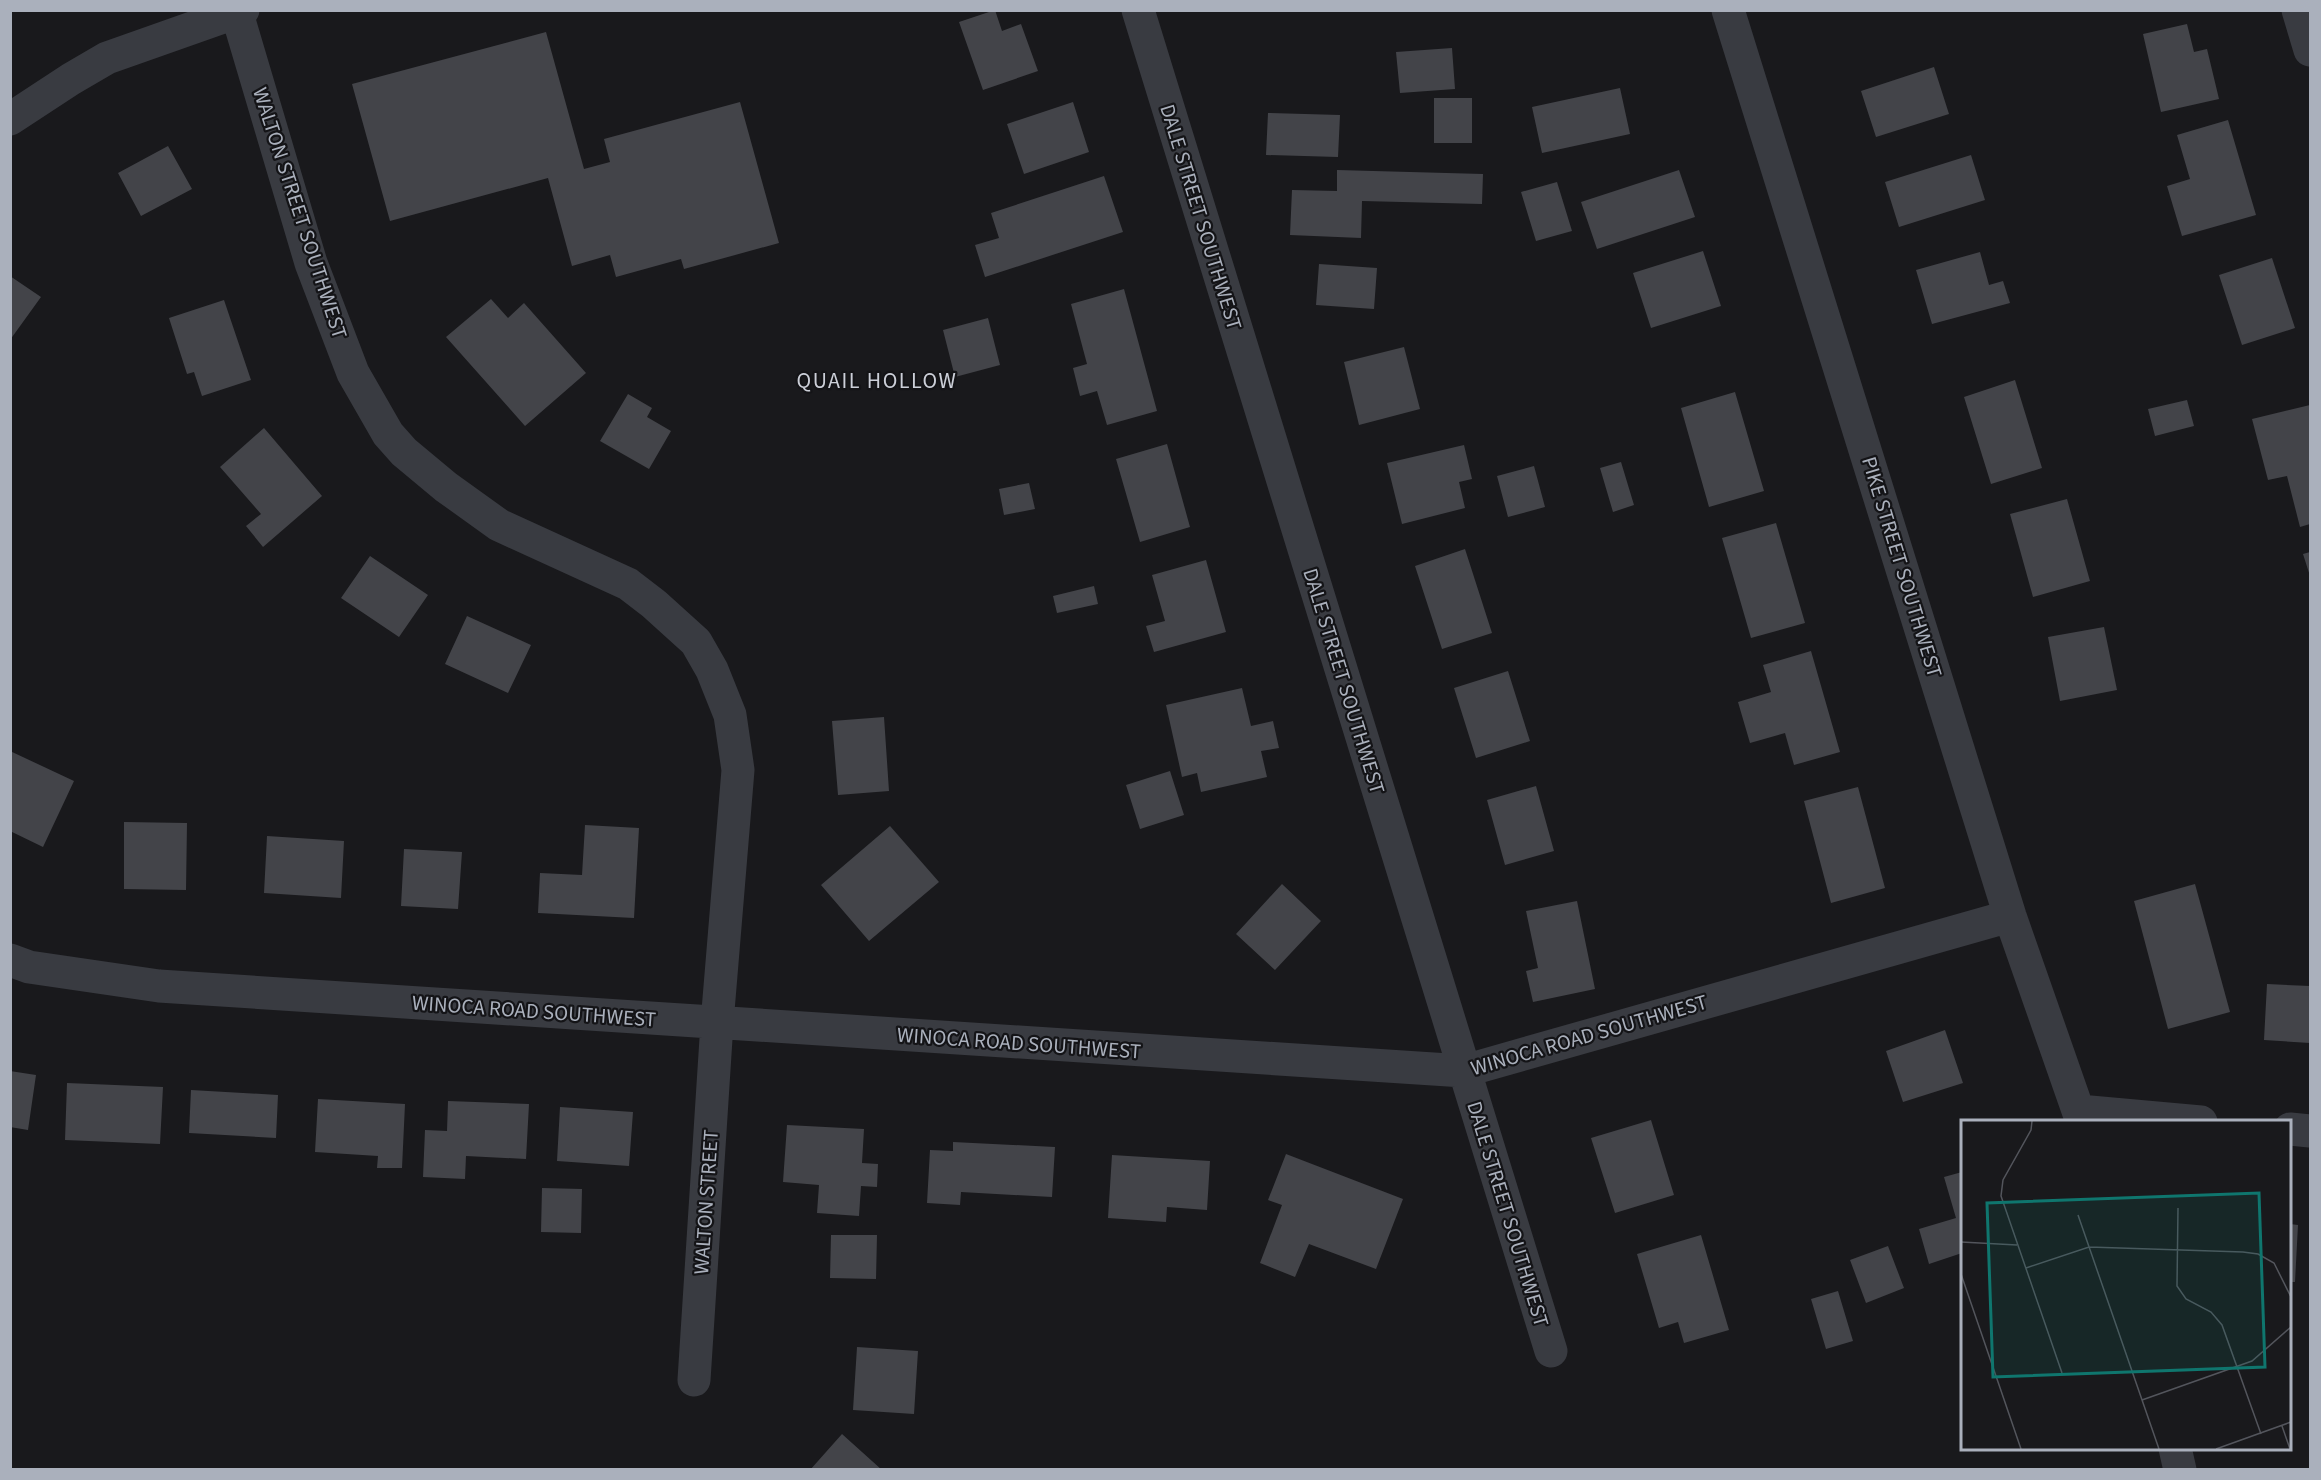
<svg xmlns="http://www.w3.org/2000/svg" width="2321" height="1480" font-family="'Source Sans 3',sans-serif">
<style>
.building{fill:#434449}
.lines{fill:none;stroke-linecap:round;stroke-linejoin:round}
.street{stroke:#393b41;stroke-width:33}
.labels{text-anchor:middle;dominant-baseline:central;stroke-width:4.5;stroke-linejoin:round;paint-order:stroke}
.street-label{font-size:21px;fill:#aab0bc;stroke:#141417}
.neighbourhood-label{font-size:22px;letter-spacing:1.5px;fill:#cccfd8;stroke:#141417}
.inset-road{fill:none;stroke:#53555c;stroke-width:1.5}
.view{fill:#0f766e;fill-opacity:0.15;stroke:#0f766e;stroke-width:3}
.inset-edge{fill:none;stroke:#aab0bc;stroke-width:3}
</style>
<rect width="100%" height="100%" fill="#19191c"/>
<!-- building -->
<path class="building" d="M995 10 1002 31 1021 24 1038 71 983 90 959 22Z
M2187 24 2194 52 2207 49 2219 99 2161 112 2143 34Z
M546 32 584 169 610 162 604 139 740 102 779 243 684 269 681 259 616 277 610 255 572 266 548 178 390 221 352 84Z
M1452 48 1455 89 1400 93 1396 52Z
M1934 67 1949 114 1876 137 1861 91Z
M1620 88 1630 134 1542 153 1532 107Z
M1434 98H1472V143H1434Z
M1073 102 1089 152 1024 174 1007 124Z
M1268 113 1340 115 1338 157 1266 155Z
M2228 120 2256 215 2182 236 2167 186 2190 179 2177 135Z
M168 146 192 189 141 216 118 173Z
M1971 155 1985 200 1899 227 1885 182Z
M1337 170 1483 174 1482 204 1362 201 1361 238 1290 235 1292 190 1337 191Z
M1679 170 1695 217 1597 249 1581 202Z
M1104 176 1123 232 985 277 975 245 999 238 991 213Z
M1557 182 1572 231 1536 241 1521 192Z
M1703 251 1721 306 1651 328 1633 273Z
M1980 252 1989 285 2003 281 2010 303 1932 324 1916 270Z
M2272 258 2295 328 2242 345 2219 275Z
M1319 264 1377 268 1374 309 1316 305Z
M10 276 41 297 10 340Z
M1124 289 1157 411 1107 425 1097 391 1080 396 1073 368 1087 364 1071 304Z
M491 299 508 318 524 303 586 373 525 426 446 337Z
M224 300 251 380 202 396 194 372 187 374 169 318Z
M988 318 1000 365 955 377 943 330Z
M1404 347 1420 409 1359 425 1344 362Z
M2015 380 2042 468 1991 484 1964 397Z
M1735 392 1764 491 1709 507 1681 408Z
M628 394 652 408 647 417 671 431 649 469 600 441Z
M2187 400 2194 426 2155 436 2148 409Z
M2310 405V524L2300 527 2287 476 2268 480 2252 419Z
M264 428 322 496 263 547 246 526 261 514 220 467Z
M1167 444 1190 527 1140 542 1116 459Z
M1464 445 1472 479 1459 482 1465 508 1402 524 1387 463Z
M1621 462 1634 505 1613 512 1600 468Z
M1534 466 1545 507 1508 517 1497 476Z
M1029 483 1035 509 1004 515 999 489Z
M2067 499 2090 581 2033 597 2010 514Z
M1776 523 1805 623 1751 638 1722 538Z
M1465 549 1492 633 1442 649 1415 566Z
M2310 552V576L2303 554Z
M370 556 428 595 399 637 341 598Z
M1206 560 1226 632 1154 652 1146 626 1165 621 1152 575Z
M1094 586 1098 604 1057 613 1053 596Z
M467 616 531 645 508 693 445 664Z
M2104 627 2117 690 2060 701 2048 637Z
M1811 651 1840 752 1794 765 1785 733 1750 743 1738 702 1771 692 1763 665Z
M1508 671 1530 741 1476 758 1454 688Z
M1242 688 1251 726 1273 721 1279 748 1261 751 1267 777 1201 792 1197 773 1182 777 1166 705Z
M884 717 889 791 838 795 832 721Z
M10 751 74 781 43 847 10 831Z
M1170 771 1184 815 1140 829 1126 785Z
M1536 786 1554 851 1505 865 1487 800Z
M1858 787 1885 888 1831 903 1804 801Z
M124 822 187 823 186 890 124 889Z
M585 825 639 828 634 918 538 913 540 873 582 875Z
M890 826 939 882 869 941 821 885Z
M267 836 344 841 341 898 264 893Z
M404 849 462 852 458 909 401 906Z
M1282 884 1321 921 1275 970 1236 934Z
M2195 884 2230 1012 2168 1029 2134 901Z
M1577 901 1595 989 1533 1002 1526 971 1538 968 1526 911Z
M2267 984 2310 986V1043L2264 1040Z
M1945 1030 1963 1083 1903 1102 1886 1051Z
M10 1071 36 1075 28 1130 10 1127Z
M67 1083 163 1087 160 1144 65 1140Z
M191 1090 278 1095 276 1138 189 1133Z
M318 1099 405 1104 402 1168H377L378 1156 315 1152Z
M448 1101 529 1104 526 1159 466 1156 465 1179 423 1177 425 1130 447 1131Z
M560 1107 633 1112 629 1166 557 1161Z
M1651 1120 1674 1195 1615 1213 1591 1138Z
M787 1125 864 1129 862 1163 878 1164 877 1187 861 1186 859 1216 817 1213 819 1185 783 1182Z
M953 1142 1055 1147 1052 1197 961 1192 960 1205 927 1203 930 1150 953 1151Z
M1286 1154 1403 1199 1376 1269 1309 1244 1295 1277 1260 1263 1282 1205 1268 1200Z
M1112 1155 1210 1161 1207 1210 1167 1207 1166 1222 1108 1218Z
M1962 1172V1253L1929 1264 1919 1229 1956 1218 1944 1177Z
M542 1188 582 1189 581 1233 541 1232Z
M2290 1224 2298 1225 2295 1282H2290Z
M831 1235H877L876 1279 830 1278Z
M1701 1235 1729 1330 1684 1343 1678 1322 1659 1328 1637 1254Z
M1888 1246 1904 1288 1866 1303 1850 1260Z
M1838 1291 1853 1341 1826 1349 1811 1299Z
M857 1347 918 1351 914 1414 853 1410Z
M842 1434 882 1470H810Z"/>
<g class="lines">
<!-- street -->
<path class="street" d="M236 10 311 263 353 373 388 434 404 452 446 487 499 525 628 584 654 604 696 642 712 670 730 715 738 770 717 1023 694 1380
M1138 10 1551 1351
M1728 10 2010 916 2082 1122
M2298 10 2310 50
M10 119 71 79 107 58 243 10
M10 960 29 967 159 986 1464 1071 2010 916
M2079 1111 2201 1122
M2290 1129 2310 1131
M2175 1448 2180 1470"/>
</g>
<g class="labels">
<!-- street labels -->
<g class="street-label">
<text transform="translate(300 213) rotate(72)">WALTON STREET SOUTHWEST</text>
<text transform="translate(1201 217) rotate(73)">DALE STREET SOUTHWEST</text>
<text transform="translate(1902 567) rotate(73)">PIKE STREET SOUTHWEST</text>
<text transform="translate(1344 681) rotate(73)">DALE STREET SOUTHWEST</text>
<text transform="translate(534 1011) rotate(4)">WINOCA ROAD SOUTHWEST</text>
<text transform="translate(1589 1035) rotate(-16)">WINOCA ROAD SOUTHWEST</text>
<text transform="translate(1019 1043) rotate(4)">WINOCA ROAD SOUTHWEST</text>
<text transform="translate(706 1202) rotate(-86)">WALTON STREET</text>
<text transform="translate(1508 1214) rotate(73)">DALE STREET SOUTHWEST</text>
</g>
<!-- neighbourhood labels -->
<g class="neighbourhood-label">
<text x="877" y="381">QUAIL HOLLOW</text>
</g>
</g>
<!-- overview -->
<g transform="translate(1961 1120)">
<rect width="330" height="330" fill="#19191c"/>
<path class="inset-road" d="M71 1 70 10 42 60 40 76 101 253M217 88 216 166 225 179 250 192 261 205 300 314M117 95 198 329M0 122 56 125M65 148 128 127 282 132 297 134 313 143 330 177M0 154 60 329M181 280 291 241 330 207M321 306 329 329M255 329 330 302"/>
<path class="view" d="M298 73 304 247 32 257 26 83Z"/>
<rect width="330" height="330" class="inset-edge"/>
</g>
<!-- border -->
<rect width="2321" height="1480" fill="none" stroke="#aab0bc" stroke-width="24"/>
</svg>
